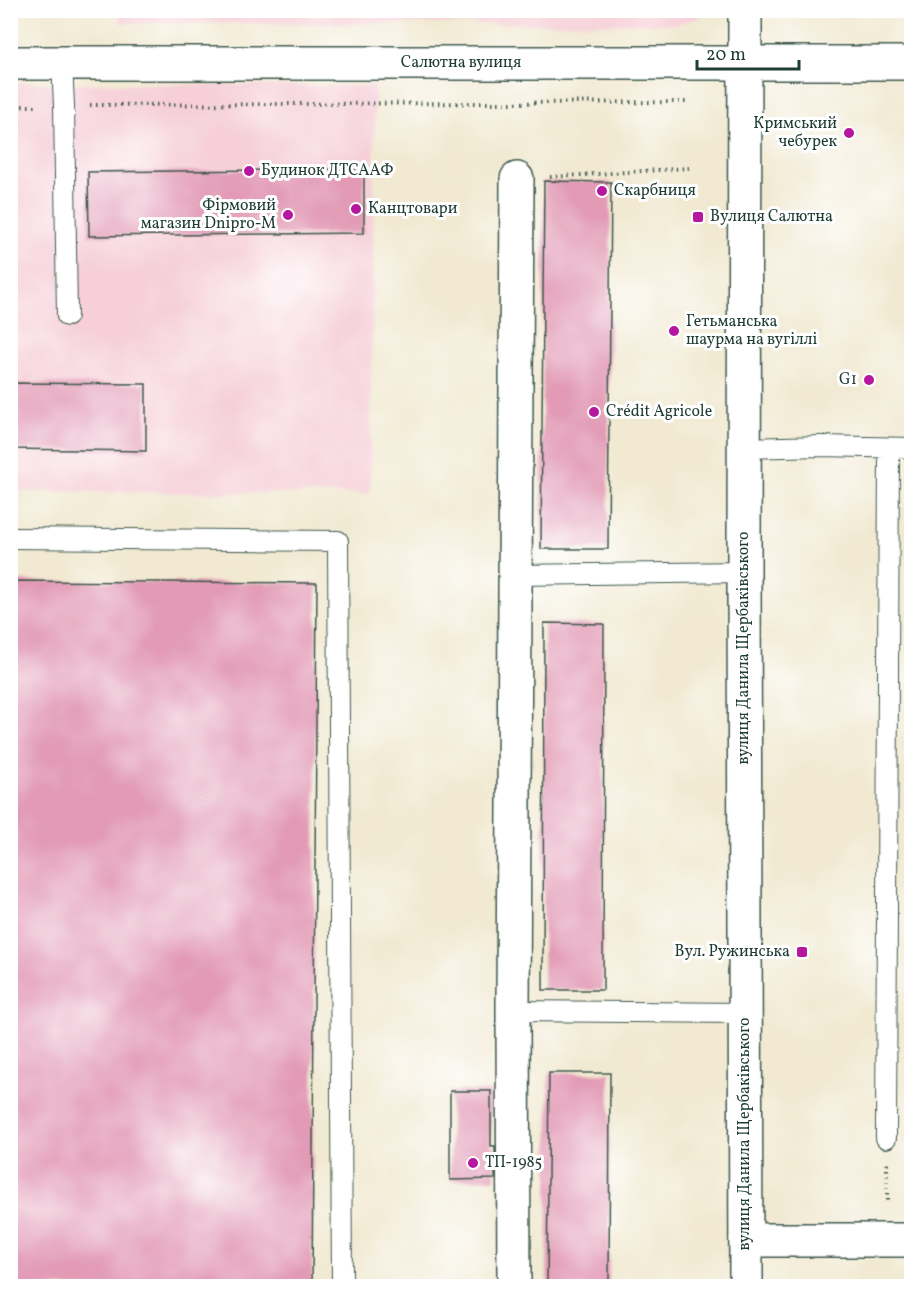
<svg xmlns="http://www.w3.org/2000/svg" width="922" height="1297" font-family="Vollkorn,serif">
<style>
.built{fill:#f6cfd8}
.building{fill:#e29ab5}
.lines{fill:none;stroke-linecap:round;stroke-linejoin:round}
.service-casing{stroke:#3e574c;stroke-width:22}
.minor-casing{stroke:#3e574c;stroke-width:36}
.tertiary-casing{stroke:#3e574c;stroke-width:36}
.secondary-casing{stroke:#3e574c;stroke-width:36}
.path{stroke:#3e574c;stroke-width:4;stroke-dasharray:1.5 4.5;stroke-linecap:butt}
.service{stroke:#fff;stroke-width:20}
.minor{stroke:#fff;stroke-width:33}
.tertiary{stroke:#fff;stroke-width:33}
.secondary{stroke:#fff;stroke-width:33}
.poi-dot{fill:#b5179e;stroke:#fff;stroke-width:2}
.labels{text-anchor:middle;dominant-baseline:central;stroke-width:6;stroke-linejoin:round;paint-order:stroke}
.street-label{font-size:16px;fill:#1f3d34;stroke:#fff}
.poi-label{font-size:16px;fill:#1f3d34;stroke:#fff;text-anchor:start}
</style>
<rect width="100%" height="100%" fill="#fff"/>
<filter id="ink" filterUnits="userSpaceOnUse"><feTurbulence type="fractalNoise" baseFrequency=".0167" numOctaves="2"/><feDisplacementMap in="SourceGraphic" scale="12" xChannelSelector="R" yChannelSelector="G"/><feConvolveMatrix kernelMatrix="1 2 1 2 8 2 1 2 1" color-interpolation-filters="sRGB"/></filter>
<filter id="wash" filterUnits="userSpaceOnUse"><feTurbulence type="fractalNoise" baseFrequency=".008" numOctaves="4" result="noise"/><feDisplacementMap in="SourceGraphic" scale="24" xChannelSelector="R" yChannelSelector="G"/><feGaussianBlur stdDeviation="1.35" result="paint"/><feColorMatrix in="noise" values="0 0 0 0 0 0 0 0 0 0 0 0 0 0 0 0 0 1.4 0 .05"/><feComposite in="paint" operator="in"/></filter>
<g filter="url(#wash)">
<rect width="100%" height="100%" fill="#f1e9d1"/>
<!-- built -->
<path class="built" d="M120 11V10L703 11 698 18 676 24 120 23Z
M11 83 375 86 370 494 11 491Z"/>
<g id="blocks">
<!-- building -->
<path class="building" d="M364 169V233L89 236 88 172Z
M544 181 611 182 608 549H541Z
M10 383 146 384V451L10 449Z
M10 581 317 583 312 1287H10Z
M544 623 604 624 603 990H543Z
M549 1073H610L609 1287H547Z
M450 1091H491V1146H495V1179L450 1180Z"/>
</g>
</g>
<g filter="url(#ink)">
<use href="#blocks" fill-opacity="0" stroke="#3e574c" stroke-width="1.5"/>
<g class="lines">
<defs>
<path id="service" d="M62 63 64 105 67 316
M745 448 821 446 912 448
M10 538 338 541 342 1286
M515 575 744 572
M513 1011 745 1013
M886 1138 889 448"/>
<path id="minor" d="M745 63H912
M514 1286 513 1011 517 179"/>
<path id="tertiary" d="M10 63H745
M746 1240H912"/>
<path id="secondary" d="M745 10 744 572 746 1286"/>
</defs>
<!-- service casing -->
<use href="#service" class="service-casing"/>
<!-- minor casing -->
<use href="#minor" class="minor-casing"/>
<!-- tertiary casing -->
<use href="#tertiary" class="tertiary-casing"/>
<!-- secondary casing -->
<use href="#secondary" class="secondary-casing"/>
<!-- path -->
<path class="path" d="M425 10V12
M551 10V12
M632 10V12
M54 12V10
M90 105 689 102
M10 106H37
M550 177 689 168
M887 1163V1202"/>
<!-- service -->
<use href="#service" class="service"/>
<!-- minor -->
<use href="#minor" class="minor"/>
<!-- tertiary -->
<use href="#tertiary" class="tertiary"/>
<!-- secondary -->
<use href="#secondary" class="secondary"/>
</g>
</g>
<!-- markers -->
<g class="poi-dot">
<circle cx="849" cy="133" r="6"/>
<circle cx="249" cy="171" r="6"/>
<circle cx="602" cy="191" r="6"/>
<circle cx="356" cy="209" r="6"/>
<circle cx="288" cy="215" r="6"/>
<rect x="692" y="211" width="12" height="12" rx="3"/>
<circle cx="674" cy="331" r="6"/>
<circle cx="869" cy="380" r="6"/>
<circle cx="594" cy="412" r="6"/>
<rect x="796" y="946" width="12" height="12" rx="3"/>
<circle cx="473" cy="1163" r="6"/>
</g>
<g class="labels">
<!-- street labels -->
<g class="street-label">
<text x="461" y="63">Салютна вулиця</text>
<text transform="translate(744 648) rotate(-90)">вулиця Данила Щербаківського</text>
<text transform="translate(745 1134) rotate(-90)">вулиця Данила Щербаківського</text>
</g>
<!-- poi labels -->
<g class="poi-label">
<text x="837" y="124" text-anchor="end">Кримський<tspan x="837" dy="18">чебурек</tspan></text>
<text x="261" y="171">Будинок ДТСААФ</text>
<text x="614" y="191">Скарбниця</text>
<text x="276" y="206" text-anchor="end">Фірмовий<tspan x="276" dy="18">магазин Dnipro-M</tspan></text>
<text x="368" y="209">Канцтовари</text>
<text x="710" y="217">Вулиця Салютна</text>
<text x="686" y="322">Гетьманська<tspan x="686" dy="18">шаурма на вугіллі</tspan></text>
<text x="857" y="380" text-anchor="end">G1</text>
<text x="606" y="412">Crédit Agricole</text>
<text x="790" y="952" text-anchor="end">Вул. Ружинська</text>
<text x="485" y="1163">ТП-1985</text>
</g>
</g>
<!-- margin -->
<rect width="922" height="1297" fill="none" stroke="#fff" stroke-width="36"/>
<!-- scale -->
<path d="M697 60v9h102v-9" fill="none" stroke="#1f3d34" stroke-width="3"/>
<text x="706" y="60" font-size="18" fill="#1f3d34" stroke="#ffffff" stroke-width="4.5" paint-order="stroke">20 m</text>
</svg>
